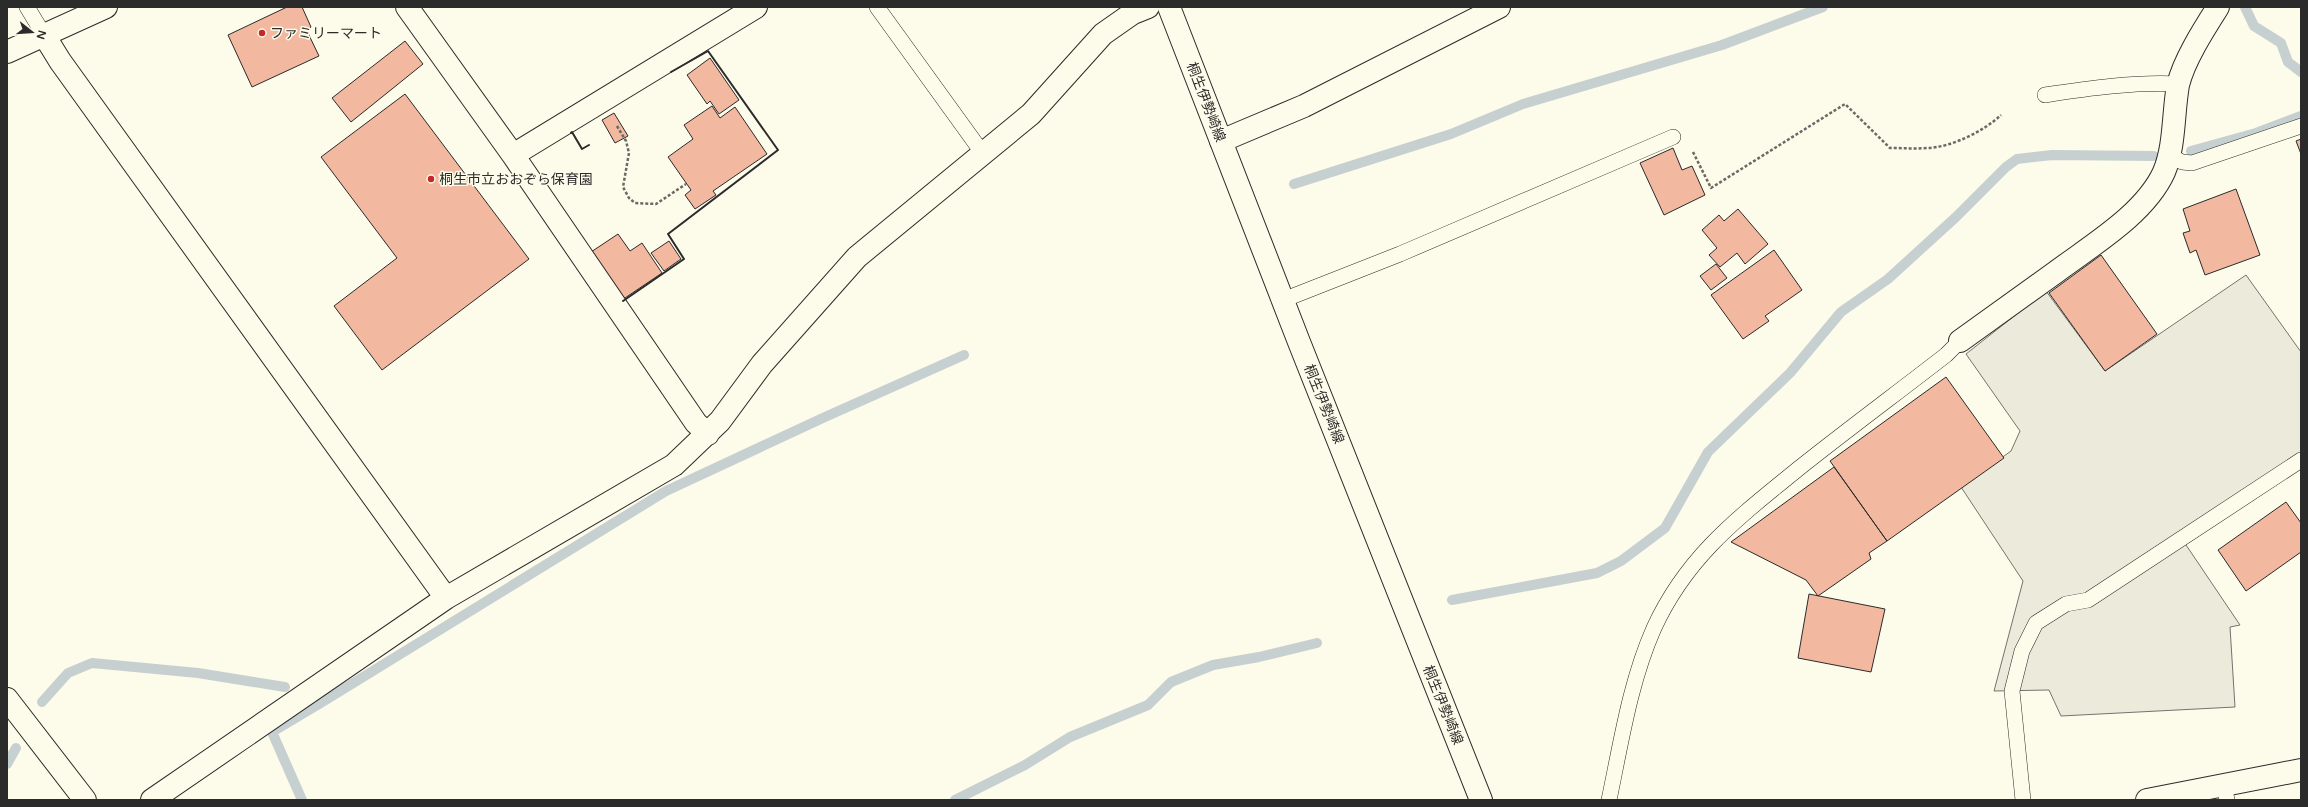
<svg xmlns="http://www.w3.org/2000/svg" width="2308" height="807" font-family="'Varela Round','Noto Sans JP',sans-serif">
<style>
.parking{fill:#eceadb;stroke:#74746e}
.lines{fill:none;stroke-linecap:round;stroke-linejoin:round}
.stream{stroke:#c7d0d0;stroke-width:10}
.building{fill:#f2b8a0;stroke:#2b2b2b}
.lane-casing{stroke:#2b2b2b;stroke-width:16}
.street-casing{stroke:#2b2b2b;stroke-width:24}
.secondary-casing{stroke:#2b2b2b;stroke-width:24}
.primary-casing{stroke:#2b2b2b;stroke-width:24}
.highway-casing{stroke:#2b2b2b;stroke-width:24}
.path{stroke:#6a6964;stroke-width:2.5;stroke-dasharray:3 2;stroke-linecap:butt}
.lane{stroke:#fdfbea;stroke-width:15}
.street{stroke:#fdfbea;stroke-width:22}
.secondary{stroke:#fdfbea;stroke-width:22}
.primary{stroke:#fdfbea;stroke-width:22}
.highway{stroke:#fdfbea;stroke-width:22}
.wall{stroke:#2b2b2b;stroke-width:2}
.poi-dot{fill:#c62828;stroke:#fdfbea;stroke-width:1.5}
.labels{text-anchor:middle;dominant-baseline:central;stroke-width:3;stroke-linejoin:round;paint-order:stroke}
.poi-label{font-size:14px;fill:#2b2b2b;stroke:#fdfbea;text-anchor:start}
.street-label{font-size:14px;fill:#2b2b2b;stroke:#fdfbea}
</style>
<rect width="100%" height="100%" fill="#fdfbea"/>
<!-- parking -->
<path class="parking" d="M2246 275 2301 352V460L2182 539 2240 625 2230 627 2235 707 2061 716 2049 690 1994 691 2023 581 1961 487 2011 451 2020 431 1966 354 2046 291 2105 371Z"/>
<g class="lines">
<!-- stream -->
<path class="stream" d="M2245 7 2254 26 2281 43 2288 62 2301 72
M2191 151 2256 133 2301 116
M1294 184 1451 134 1523 104 1722 45 1823 7
M1452 600 1597 573 1621 561 1665 528 1708 452 1790 373 1841 312 1888 279 1956 217 2006 167 2017 159 2052 155 2154 156
M311 701 319 704 666 491 825 417 964 355
M42 702 68 673 92 663 198 673 285 687
M7 764 16 748
M302 800 272 732 319 704
M955 800 1025 765 1070 737 1148 705 1171 682 1213 665 1259 657 1317 643"/>
</g>
<!-- building -->
<path class="building" d="M287 7H302L311 27 307 31 319 56 252 87 228 35Z
M405 41 423 64 351 122 332 98Z
M710 58 739 100 719 114 710 101 707 104 687 75Z
M405 94 529 259 382 370 334 306 397 258 321 157Z
M712 106 720 118 735 107 767 154 713 191 716 195 695 209 685 195 691 190 668 157 693 139 684 125Z
M614 113 628 136 615 143 602 120Z
M2301 139V154L2296 141Z
M1673 148 1682 170 1692 166 1705 195 1664 215 1640 163Z
M2236 189 2260 255 2205 275 2196 250 2190 253 2183 233 2190 231 2183 209Z
M1738 209 1768 244 1745 264 1737 253 1720 267 1709 255 1717 248 1702 230 1719 215 1724 221Z
M618 234 630 251 642 243 662 273 622 300 591 252Z
M669 241 681 259 664 271 651 253Z
M1774 250 1802 290 1765 316 1769 321 1743 339 1711 295Z
M2101 255 2157 334 2105 371 2049 293Z
M1716 264 1727 278 1711 290 1700 276Z
M1946 377 2004 458 1887 541 1830 461Z
M1834 467 1887 541 1869 553 1871 559 1818 596 1806 580 1731 542Z
M2286 502 2301 523V552L2246 591 2218 550Z
M1809 594 1885 609 1871 672 1798 658Z"/>
<g class="lines">
<defs>
<path id="lane" d="M27 7 44 35
M877 7 984 155
M2045 95C2090 88 2133 82 2179 84
M2169 155 2182 162 2192 163 2301 126
M1283 300 1400 254 1673 137
M2224 785 2227 800
M1609 800C1621 743 1630 682 1654 628 1687 556 1738 518 1798 469 1847 430 1897 393 1946 355L1960 341
M2023 800 2012 691 2022 651 2036 623 2066 604 2088 600 2301 460"/>
<path id="street" d="M407 7 513 155 696 423 708 434
M44 35 60 61 446 598
M1221 141 1304 106 1499 7
M513 155 756 7
M1960 341C1992 318 2024 295 2056 272 2092 245 2145 214 2164 172 2175 146 2173 113 2178 85 2184 60 2204 29 2218 7
M152 800 446 598 674 465 720 421 762 364 857 257 1031 114 1103 34 1133 13 1148 7
M2147 800 2301 770"/>
<path id="secondary" d="M7 699 85 800"/>
<path id="primary" d="M1169 7 1299 342 1481 800"/>
<path id="highway" d="M7 52 106 7"/>
</defs>
<!-- lane casing -->
<use href="#lane" class="lane-casing"/>
<!-- street casing -->
<use href="#street" class="street-casing"/>
<!-- secondary casing -->
<use href="#secondary" class="secondary-casing"/>
<!-- primary casing -->
<use href="#primary" class="primary-casing"/>
<!-- highway casing -->
<use href="#highway" class="highway-casing"/>
<!-- path -->
<path class="path" d="M617 126 626 141 629 153 623 187 629 198 635 203 656 204 686 184
M1693 152 1711 188 1845 104 1890 148C1903 148 1915 149 1928 148 1952 147 1984 131 2001 115"/>
<!-- lane -->
<use href="#lane" class="lane"/>
<!-- street -->
<use href="#street" class="street"/>
<!-- secondary -->
<use href="#secondary" class="secondary"/>
<!-- primary -->
<use href="#primary" class="primary"/>
<!-- highway -->
<use href="#highway" class="highway"/>
<!-- wall -->
<path class="wall" d="M571 133 572 132 582 149 589 145
M623 301 684 259 668 234 778 150 708 51 671 72"/>
</g>
<!-- markers -->
<g class="poi-dot">
<circle cx="262" cy="33" r="4"/>
<circle cx="431" cy="179" r="4"/>
</g>
<g class="labels">
<!-- poi labels -->
<g class="poi-label">
<text x="270" y="33">ファミリーマート</text>
<text x="439" y="179">桐生市立おおぞら保育園</text>
</g>
<!-- street labels -->
<g class="street-label">
<text transform="translate(1206 102) rotate(69)">桐生伊勢崎線</text>
<text transform="translate(1324 404) rotate(68)">桐生伊勢崎線</text>
<text transform="translate(1443 705) rotate(68)">桐生伊勢崎線</text>
</g>
</g>
<!-- border -->
<rect width="2308" height="807" fill="none" stroke="#2b2b2b" stroke-width="16"/>
<!-- north arrow -->
<g transform="translate(32 32) rotate(107)" stroke="#fdfbea" stroke-width="3" paint-order="stroke">
<path d="M0-3L7 15L0 10L-7 15Z" fill="#2b2b2b"/>
<text y="-6" font-size="11" font-weight="bold" text-anchor="middle" fill="#2b2b2b">N</text>
</g>
</svg>
